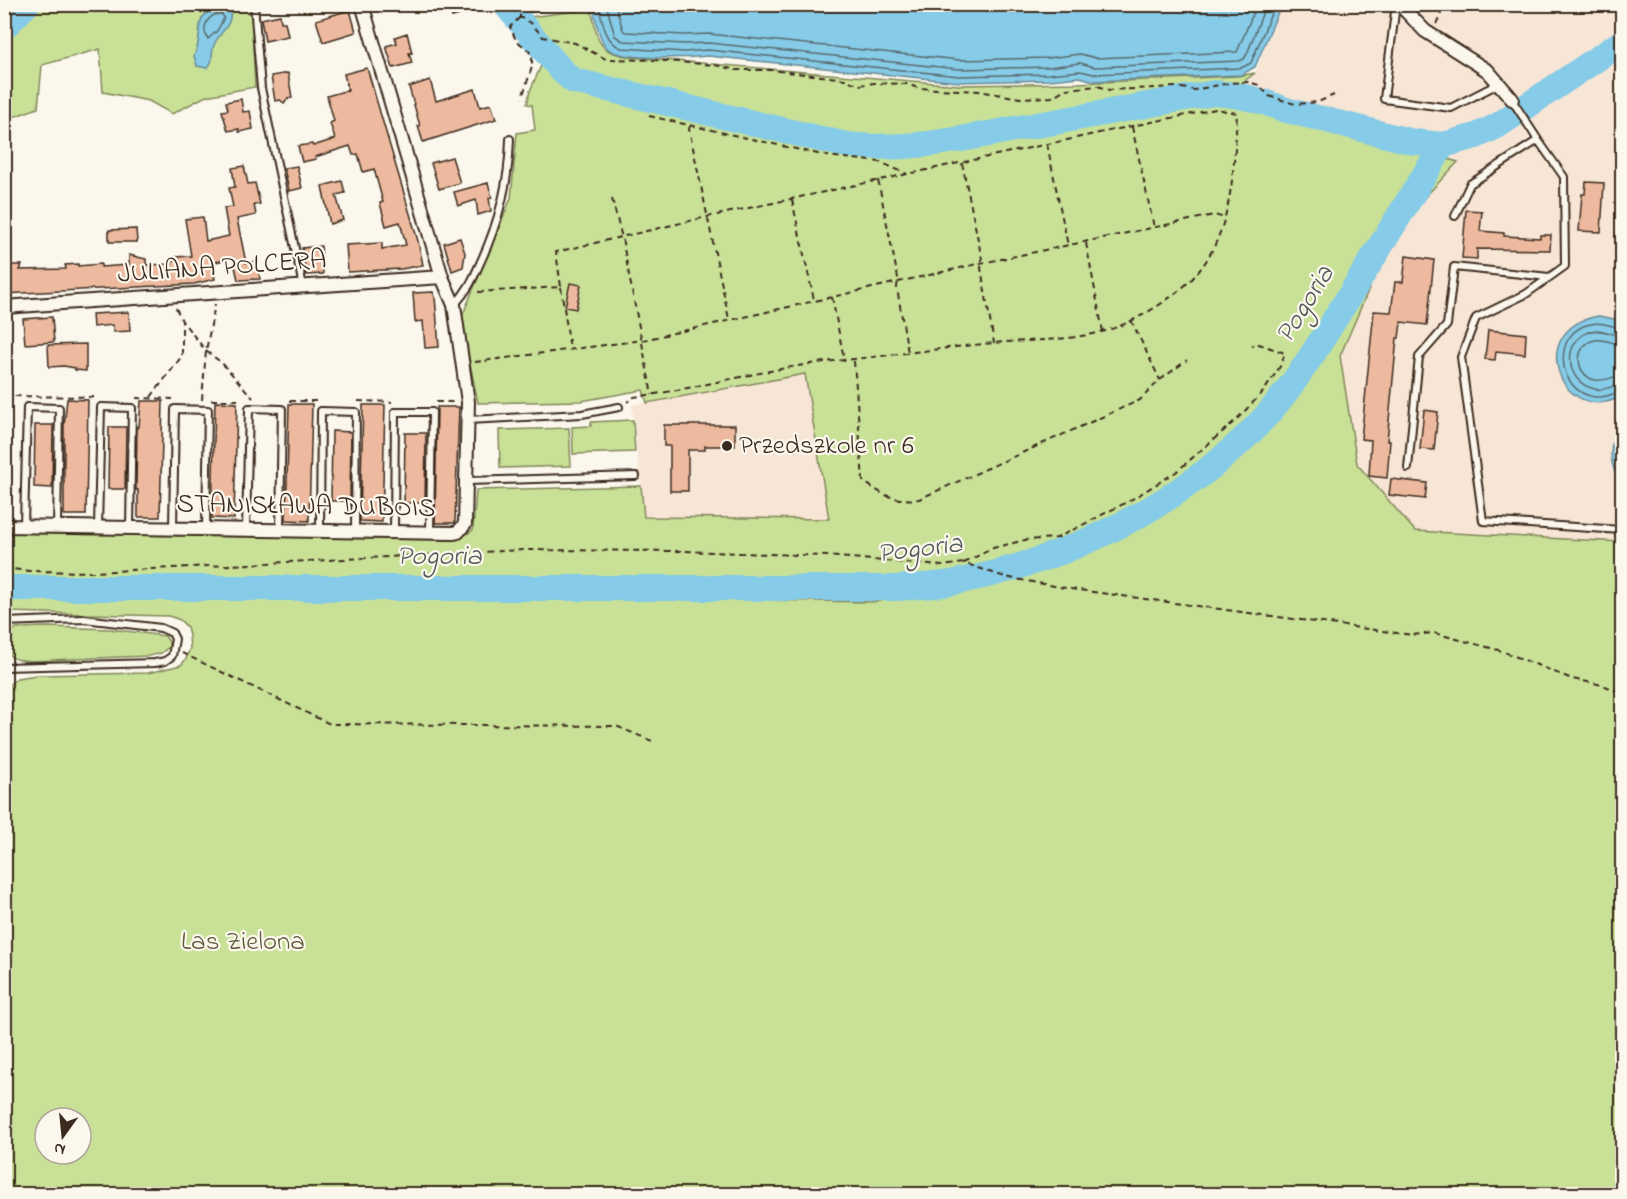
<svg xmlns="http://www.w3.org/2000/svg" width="1627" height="1199" font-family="'Indie Flower',sans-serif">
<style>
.built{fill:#f7e5d5}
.green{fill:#c8e197;stroke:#82865a;stroke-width:1.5;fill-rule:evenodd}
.water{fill:#86cbe7;stroke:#688b97;stroke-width:1.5}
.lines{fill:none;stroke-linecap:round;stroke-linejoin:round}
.shore{stroke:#596a6e;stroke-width:1.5}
.stream{stroke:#688b97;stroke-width:4.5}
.river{stroke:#86cbe7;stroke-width:26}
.building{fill:#edba9f;stroke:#3b2a1e;stroke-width:1.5}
.lane-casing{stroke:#3b2a1e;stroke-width:10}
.street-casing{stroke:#3b2a1e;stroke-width:16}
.path{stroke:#3b2a1e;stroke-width:2;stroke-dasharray:6 4.5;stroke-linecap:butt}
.lane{stroke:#fbf7ec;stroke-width:6}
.street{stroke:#fbf7ec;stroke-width:12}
.poi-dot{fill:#3b2a1e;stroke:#fbf7ec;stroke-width:2}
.labels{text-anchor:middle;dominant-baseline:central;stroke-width:4.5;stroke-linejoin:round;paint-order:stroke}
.street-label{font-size:27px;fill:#3b2a1e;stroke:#fbf7ec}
.poi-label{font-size:27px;fill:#3b2a1e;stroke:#fbf7ec;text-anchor:start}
.park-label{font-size:27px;fill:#5e583c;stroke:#fbf7ec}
.water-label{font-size:28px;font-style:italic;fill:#525a5a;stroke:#fbf7ec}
</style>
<rect width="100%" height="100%" fill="#fbf7ec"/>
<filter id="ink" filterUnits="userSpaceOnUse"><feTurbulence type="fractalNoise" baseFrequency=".0167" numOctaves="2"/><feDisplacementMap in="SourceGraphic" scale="12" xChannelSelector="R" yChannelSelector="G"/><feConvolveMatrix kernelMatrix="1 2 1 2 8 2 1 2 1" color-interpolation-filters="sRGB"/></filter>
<g filter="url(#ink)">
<!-- built -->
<path class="built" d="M1281 5H1622V542L1415 531 1357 465 1340 356 1377 270 1410 213 1458 162 1309 120 1219 101 1255 73Z
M805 374 830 519 644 517 632 405Z"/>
<!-- green -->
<path class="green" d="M38 5H251L255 87 206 96 172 114 149 101 103 92 100 49 42 65 38 108 5 120V38Z
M591 9C599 40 594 51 630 57L959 85 1078 83 1238 76 1255 73 1239 85 860 143 581 77 556 59 533 31 530 17Z
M543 61 565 82 577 89 870 153 890 151 907 153 1227 96 1220 102 1309 120 1458 162 1410 213 1377 270 1340 356 1357 464 1415 531 1622 542V1194H5L4 700 8 686 17 678 37 675 148 673 181 665 186 659 190 648 189 636 187 627 180 620 169 616 5 612V594L465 595 871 602 991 586 1010 576 972 571 875 580 5 583V533L457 540 473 530 476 490 641 486 644 517 829 519 805 374 647 403 643 390 581 401 478 403 461 319 511 198 517 133 535 130 532 105 527 104 530 91ZM45 1118H81V1154H45Z
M633 420 635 452 573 454 572 427 591 426V422Z
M569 428 571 466 500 468 499 430Z
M48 627 110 629 165 636 169 642V647L161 653 149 656C122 657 95 658 68 659 52 660 33 663 16 659 1 655 7 635 16 628Z"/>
<!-- water -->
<path class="water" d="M592 5V4L1281 5 1255 67 1241 75 1093 81 1080 77 1050 80 959 82 708 56C688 58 620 61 607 48 598 39 596 17 592 5Z
M223 8 230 10C233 26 219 32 214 45 210 54 215 61 207 68L197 66 194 56C206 35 188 12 223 8Z
M1599 316 1614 319 1622 323V396C1561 429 1523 328 1599 316Z
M1622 425V485C1609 466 1606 444 1622 425Z"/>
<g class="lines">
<!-- shore -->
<path class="shore" d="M598 4C603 21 604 41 621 48L685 52 708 50 959 76 1049 74 1080 71 1094 74 1241 68 1251 63 1275 4
M606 4 615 36 623 41 685 44 709 43 959 69 1049 67 1080 63 1095 67 1239 61 1244 59 1247 54 1266 4
M615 4 623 30 625 32 685 35 709 34 960 60 1048 58 1080 54 1096 58 1237 52 1257 4
M214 15 222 14 224 18 217 31 208 39C202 30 205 20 214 15Z
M1622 328C1611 327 1603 321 1591 324 1551 331 1556 392 1595 397 1605 398 1613 393 1622 392
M1622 336C1611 335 1603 328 1591 331 1561 340 1565 384 1595 389 1605 391 1613 385 1622 384
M1622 345C1613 344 1605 338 1595 340 1574 344 1574 375 1595 380 1605 382 1613 376 1622 375"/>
<!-- stream -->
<path class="stream" d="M512 13 581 4
M1621 43 1622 49"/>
<!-- river -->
<path class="river" d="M505 4 562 71 574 81 842 144C901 153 961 139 1020 128 1085 117 1149 104 1214 93 1238 94 1264 101 1286 110L1414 142 1443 145
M4 27 27 4
M4 588H897C917 586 937 586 956 582 1070 560 1188 502 1267 415 1299 379 1324 336 1350 295 1381 245 1412 195 1443 145L1476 136 1497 126 1622 42"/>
</g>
<!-- building -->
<path class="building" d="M448 4H484L485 8 452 17Z
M350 10 356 32 323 42 316 20Z
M280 15 281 22H285L288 36 265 41 261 19Z
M407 33 412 53H409L412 63 393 68 386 46 397 43 395 37Z
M367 68 418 241 423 265 401 269 348 272 346 245 382 243V249L406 245 400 222 386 226 380 203 383 202 374 169 363 172 358 154 353 155 350 146 315 157 316 159 302 162 298 146 312 144 313 146 335 139 330 123 334 121 327 96 348 90 344 74Z
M288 73 292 98 287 99 284 103 280 100 275 101 271 76Z
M430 80 436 101 475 89 480 107 491 104 496 119 423 142 418 126H420L409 87Z
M241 99 243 112 250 111 253 129 239 132V129L228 131 222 111 228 110 226 102Z
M452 157 460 183 439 189 431 163Z
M244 166 248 184 255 183 260 204 254 205 256 215 237 219 246 263 257 261 260 279 238 280 233 258 211 263 215 279 194 284 4 294 6 265H22L20 270 66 269 65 265 78 264V266L101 264V267L129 265V255L146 259V265L172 264 171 261H175V257L191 256 185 219 203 217 206 241 229 236 224 208 233 207 229 188 235 187 232 168Z
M297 166 302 188 289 191 284 168Z
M342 181 345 193 336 195 343 220 330 224 322 186Z
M1586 182 1604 183 1601 232 1579 231 1582 194H1585Z
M488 183 492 197 489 198 491 211 478 215 476 200 458 206 454 192Z
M1466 210 1482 211 1480 231 1504 233V236L1540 238V235H1551L1550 250 1477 249V259L1462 258Z
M136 229 137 242H109V230Z
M460 238 465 253 463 267 452 271 444 243Z
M321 246 323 274 306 275 302 248Z
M1406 256 1434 260 1427 325 1401 322 1399 338H1397L1387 441H1390L1387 478 1369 476 1371 440 1361 439 1374 311 1391 312 1395 282H1403Z
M570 283 581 285 576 309 565 307Z
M433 292 435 297 439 347 425 348 423 321 415 322 413 293Z
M129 312 130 331 113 332V325L93 327 92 314Z
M52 317 54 342 25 344 23 319Z
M1488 330 1526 334 1525 354 1496 351 1495 360 1485 359Z
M86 344V371L75 370V368L64 366 49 367 48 345Z
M67 399 88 400 86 515H64V426Z
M141 401H163L160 517H138V490H136L137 427H139Z
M215 402 237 403 234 519 212 518Z
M289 404H312L309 521 286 520Z
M363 405H385L382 522 360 521Z
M437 407H459L455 523H435Z
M1424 410 1438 412 1434 450 1420 449Z
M35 425H53L52 488 34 487Z
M664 425H735V446H705V450H688V491H670V446H664Z
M109 427H126L125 489H108Z
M332 431 351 432 350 501H331Z
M405 433H426L425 503H404Z
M1391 479 1427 483 1425 499 1389 495Z"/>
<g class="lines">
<defs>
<path id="lane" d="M254 4 261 88 303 286
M1400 7 1395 12 1384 99 1451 108 1494 86 1498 81
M1538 140 1564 177 1565 266 1526 294 1476 318 1461 357 1483 521 1622 530
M1455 216 1470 184 1538 140 1512 100
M454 305C468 291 473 279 481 261 499 222 509 183 510 139
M468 420 582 414 619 407
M1408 468 1419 357 1447 325 1454 267 1549 277
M468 481 636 476
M24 526 27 407 59 408 57 527
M98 527 101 407 132 408 130 527
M173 528 175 409 208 410 206 529
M246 529 249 408 282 409 280 530
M320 531 321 411 356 412 355 531
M394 532 395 412H432L430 532
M4 622 84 619 161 628 172 633 175 639 172 656 165 661 155 663 4 667"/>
<path id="street" d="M1399 4 1425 31 1488 71 1512 99
M4 307 442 277
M4 526 453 533 458 532 465 524 468 402 454 305 442 277 362 4"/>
</defs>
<!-- lane casing -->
<use href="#lane" class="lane-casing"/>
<!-- street casing -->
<use href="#street" class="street-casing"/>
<!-- path -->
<path class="path" d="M520 4V17L532 24 543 37 575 43 606 59 654 60 715 65 736 70H771L845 79 859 85 874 83 906 84 919 88 979 91 1020 98 1052 97 1065 89 1098 86 1109 90 1176 87 1194 90 1229 83 1248 82 1259 85 1269 96 1295 104 1318 102 1334 95
M520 17 510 27 516 40 529 51 532 58V67L522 98
M1436 24 1440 19 1442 4
M649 116 827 156 880 162 907 174
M690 126 689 129 729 319
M1132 127 1154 227
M1047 144 1068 246
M962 163 982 259 981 268 994 343
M878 180 898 278 897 288 908 353
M612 199 622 238 652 395
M792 200 814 300
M1086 243 1103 332
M561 287 570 349
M478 292 561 287 556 252 707 217 1132 126 1216 109 1237 113C1234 168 1233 237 1191 280 1169 301 1131 325 1101 332 1066 341 1029 340 993 343 943 348 894 355 844 360 773 366 704 388 634 397L627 402
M832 297 844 359
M176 308 182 321 206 351 222 363 253 398
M1131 320 1160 380
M854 361 863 481C884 496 893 501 919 499L1140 400 1160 380 1187 360
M475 362 643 340 982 263 1214 215 1225 218
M4 396 98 397
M151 397 182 356V321
M136 398 173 399
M202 400 206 351 215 304
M211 400H242
M289 401H317
M358 401 392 402
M436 402H455
M964 563 993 548 1025 540 1057 538 1129 501 1176 472 1236 420 1264 391 1281 365 1285 353 1259 344 1252 345
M4 568 29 571 93 572 522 550 683 551 827 556 942 566 964 563 1005 577 1071 589 1412 635 1434 633 1502 651 1572 679 1603 685 1622 693
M182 653 330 724 616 726 652 741"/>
<!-- lane -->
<use href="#lane" class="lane"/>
<!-- street -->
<use href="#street" class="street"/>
</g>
</g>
<!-- markers -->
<circle class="poi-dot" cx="727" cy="446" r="6"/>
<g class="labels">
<!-- street labels -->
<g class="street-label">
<text transform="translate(222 268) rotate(-4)">JULIANA POLCERA</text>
<text transform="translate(306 507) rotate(1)">STANISŁAWA DUBOIS</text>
</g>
<!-- poi labels -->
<g class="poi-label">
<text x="739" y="446">Przedszkole nr 6</text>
</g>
<!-- park labels -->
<g class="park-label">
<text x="243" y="942">Las Zielona</text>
</g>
<!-- water labels -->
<g class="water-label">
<text transform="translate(1306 305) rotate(-58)">Pogoria</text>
<text transform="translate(920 550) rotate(-7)">Pogoria</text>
<text x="439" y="557">Pogoria</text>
</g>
</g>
<!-- margin -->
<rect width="1627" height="1199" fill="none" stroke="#fbf7ec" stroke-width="24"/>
<rect x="12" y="12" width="1603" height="1175" fill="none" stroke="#3b2a1e" stroke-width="2" filter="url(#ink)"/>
<!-- north arrow -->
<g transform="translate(63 1136) rotate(195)"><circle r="28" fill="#fbf7ec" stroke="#aea59a" stroke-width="1.5"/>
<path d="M0-4.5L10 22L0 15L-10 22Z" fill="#3b2a1e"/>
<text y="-9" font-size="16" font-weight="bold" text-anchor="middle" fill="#3b2a1e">N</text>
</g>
</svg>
